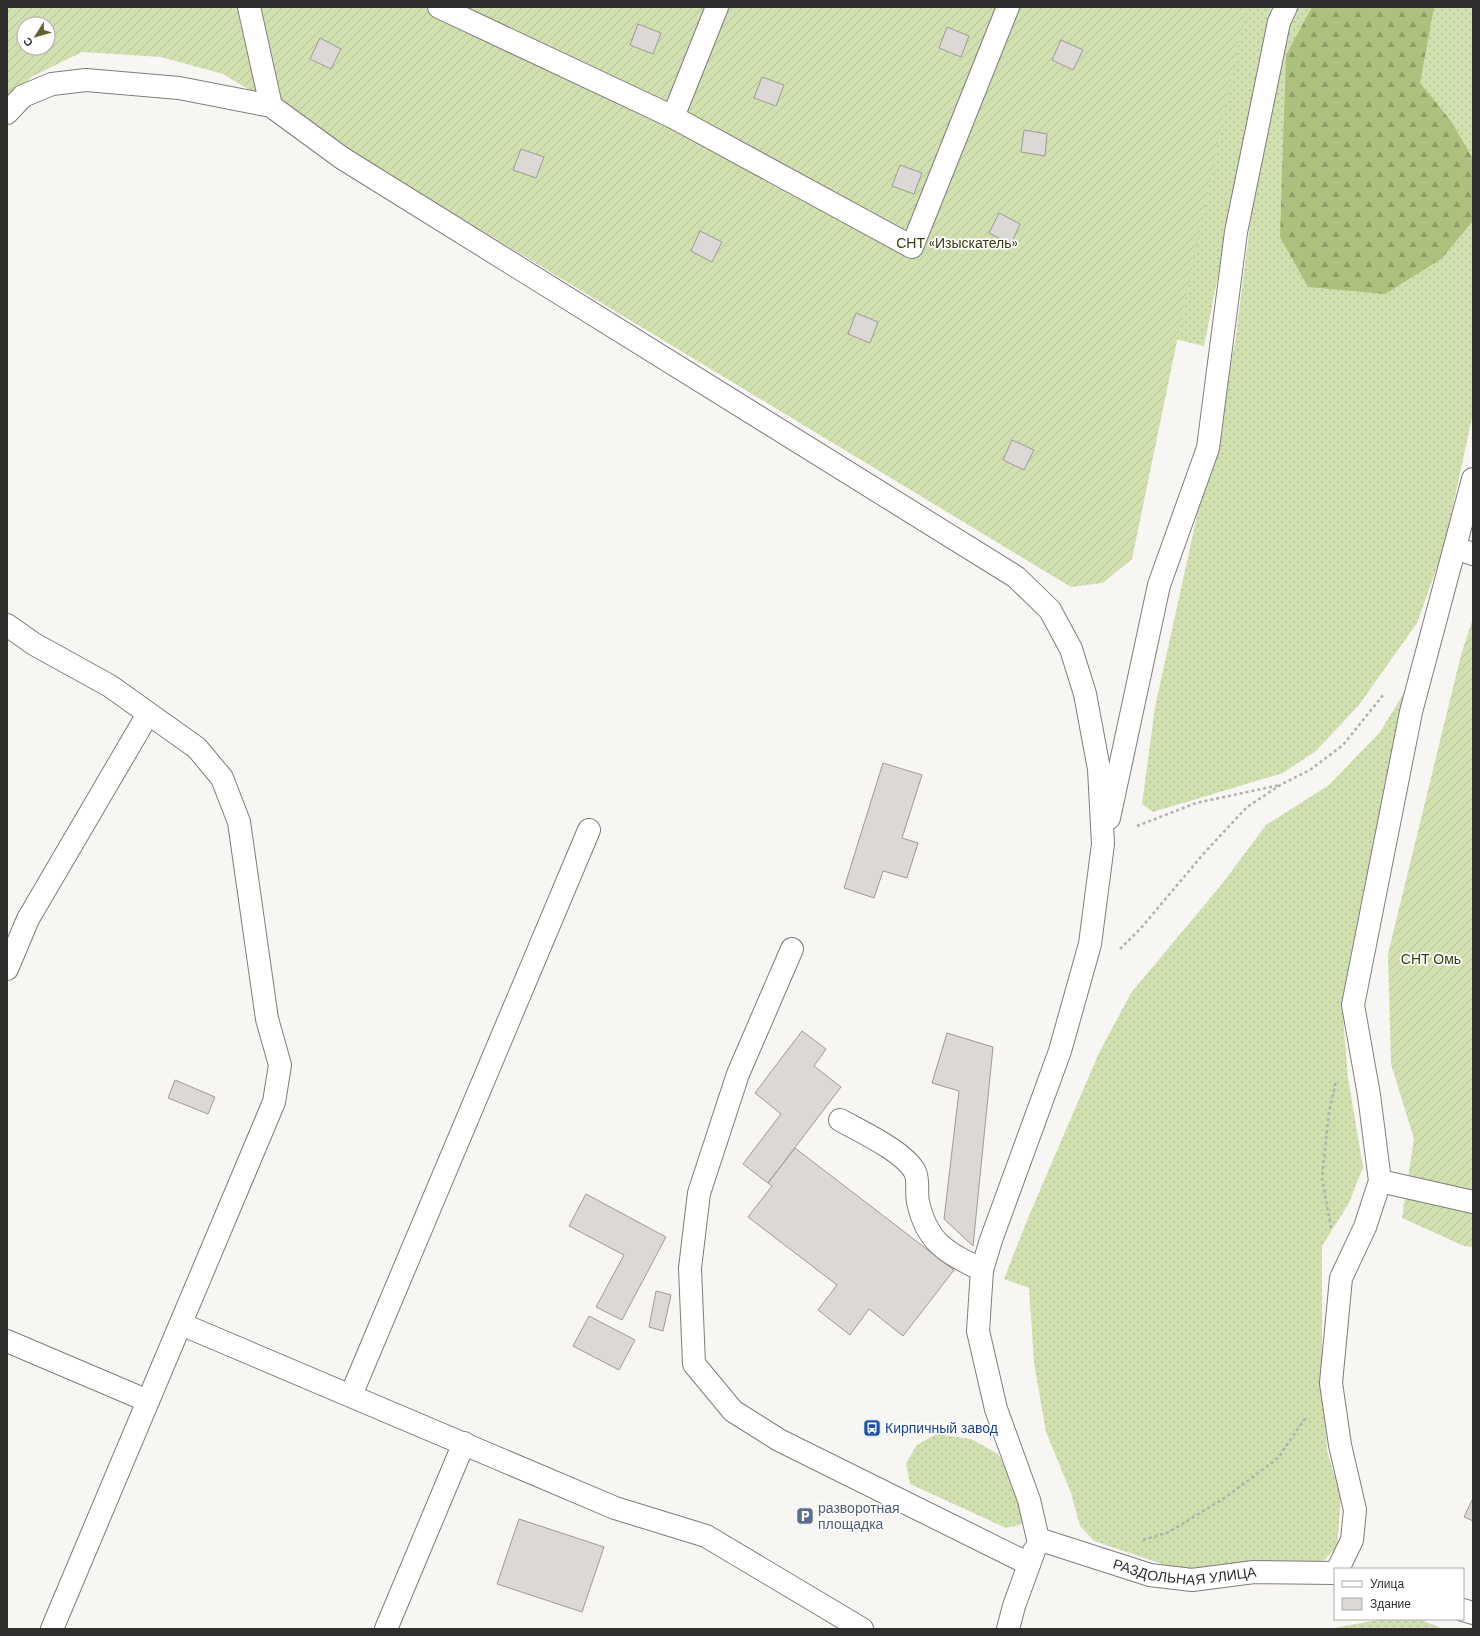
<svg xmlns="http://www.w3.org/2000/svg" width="1480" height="1636" font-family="'DM Sans',sans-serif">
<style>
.grass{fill:url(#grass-dots)}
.forest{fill:url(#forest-firs)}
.garden{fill:url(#garden-furrows);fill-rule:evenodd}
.building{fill:#dbd8d6;stroke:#9d9a98}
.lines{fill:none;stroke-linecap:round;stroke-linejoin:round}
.minor-casing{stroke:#7f7d7b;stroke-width:24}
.path{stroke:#b1b0ad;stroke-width:2.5;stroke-dasharray:3 3;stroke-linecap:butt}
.minor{stroke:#fff;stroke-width:22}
.labels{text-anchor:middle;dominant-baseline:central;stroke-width:3.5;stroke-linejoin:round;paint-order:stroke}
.park-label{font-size:14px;fill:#313e0b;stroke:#fff}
.transit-label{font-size:14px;fill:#164399;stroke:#fff;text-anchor:start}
.service-label{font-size:14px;fill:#4e5e75;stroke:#fff;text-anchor:start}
.street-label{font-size:14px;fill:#2f2e2d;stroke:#fff}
</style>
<defs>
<pattern id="grass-dots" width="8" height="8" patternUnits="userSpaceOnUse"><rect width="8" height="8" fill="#d0e1af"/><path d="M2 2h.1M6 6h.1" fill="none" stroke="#b3c197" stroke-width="1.8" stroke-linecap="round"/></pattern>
<pattern id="forest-firs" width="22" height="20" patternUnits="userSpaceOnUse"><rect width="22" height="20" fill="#abc17d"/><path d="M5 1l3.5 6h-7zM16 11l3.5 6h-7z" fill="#8c9d67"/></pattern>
<pattern id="garden-furrows" width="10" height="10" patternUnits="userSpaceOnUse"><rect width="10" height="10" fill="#d0e1af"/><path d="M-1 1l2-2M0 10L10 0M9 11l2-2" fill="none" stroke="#b3c197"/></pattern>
</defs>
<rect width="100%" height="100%" fill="#f8f6f3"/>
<!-- grass -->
<path class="grass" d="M1234 7H1272L1204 346 1166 337Z
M1294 7H1473V413L1444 548 1417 623 1359 705 1316 751 1283 773 1153 812 1142 804 1155 707 1235 343 1255 185Z
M1412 680 1381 815 1342 1004 1348 1078 1363 1167 1349 1203 1322 1246V1361L1327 1451 1341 1497 1337 1547 1323 1561 1177 1569 1094 1541 1080 1526 1071 1493 1046 1432 1034 1363 1029 1288 1004 1279 1028 1218 1099 1053 1131 993 1222 884 1266 825 1329 785 1380 732Z
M936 1434 971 1439 998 1454 1016 1484 1023 1524 1006 1528 910 1484 906 1463 917 1445Z
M1383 1619H1419L1444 1629H1328Z"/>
<!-- forest -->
<path class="forest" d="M1312 7H1434L1420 83 1451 121 1473 159V221L1441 259 1385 294 1308 287 1280 237 1286 55Z"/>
<!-- garden -->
<path class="garden" d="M7 7H1246L1132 559 1103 583 1071 587 223 74 161 57 82 52 33 76 7 99ZM24 24H48V48H24Z
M1473 618V1247L1464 1246 1402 1218 1414 1139 1391 1064 1388 954 1461 655Z"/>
<!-- building -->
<path class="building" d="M638 24 661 33 653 54 630 45Z
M947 27 969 36 961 57 939 48Z
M320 38 341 49 331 69 310 59Z
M1061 40 1083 50 1073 70 1052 60Z
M762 77 784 85 776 106 754 98Z
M1024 130 1047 134 1045 156 1021 152Z
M521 149 544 157 536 178 513 170Z
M900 165 922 173 914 194 892 186Z
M999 213 1020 224 1011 244 989 233Z
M700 231 722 242 712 262 691 251Z
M856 313 878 322 870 343 848 334Z
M1012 440 1034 450 1024 470 1003 460Z
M883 763 922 775 902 838 918 843 907 878 883 871 874 898 844 888Z
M802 1031 826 1049 814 1066 841 1087 768 1183 743 1164 781 1114 755 1093Z
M947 1033 993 1047 973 1246 944 1219 959 1091 932 1083Z
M175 1080 215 1097 208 1114 168 1098Z
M795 1148 954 1270 903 1336 869 1309 850 1335 818 1310 837 1285 748 1217 772 1186 768 1183Z
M586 1194 666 1237 622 1320 596 1307 624 1255 569 1226Z
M656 1291 671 1295 663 1331 649 1327Z
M589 1316 635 1340 619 1370 573 1346Z
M1473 1498V1521L1464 1517Z
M519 1519 604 1547 582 1612 497 1584Z"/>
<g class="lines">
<defs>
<g id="minor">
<path d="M249 7 271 106"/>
<path d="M439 7 673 117 912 247 1008 7"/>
<path d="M7 113 23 96 52 84 86 80 179 88 271 106 342 158 1016 577 1050 610 1071 649 1085 694 1099 769 1103 844 1090 944 1060 1051 991 1240 982 1270 978 1331 996 1409 1029 1500 1038 1539"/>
<path d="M673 117 717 7"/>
<path d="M1455 548 1473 554"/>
<path d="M7 625 34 644 110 686 197 748 222 778 239 822 267 1019 280 1065 274 1102 52 1629"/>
<path d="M1109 818 1159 585 1208 448 1236 232 1279 22 1286 7"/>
<path d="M792 949 738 1074 699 1193 690 1268 694 1364 733 1411 779 1440 1029 1564"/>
<path d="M7 969 28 919 148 714"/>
<path d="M840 1120C860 1131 905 1152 915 1172 919 1180 916 1193 918 1202 927 1243 946 1252 982 1270"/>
<path d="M1380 1181 1473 1202"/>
<path d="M181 1324 615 1508 706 1536 862 1629"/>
<path d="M7 1341 148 1401"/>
<path d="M351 1395 589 830"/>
<path id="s1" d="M1038 1539 1150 1575 1192 1580 1254 1572 1335 1573"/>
<path d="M1338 1569 1352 1540 1355 1510 1340 1445 1331 1383 1341 1278 1365 1227 1380 1181 1369 1095 1353 1005 1411 712 1473 479"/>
<path d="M1463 1610 1473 1613"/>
<path d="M386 1629 464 1443"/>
<path d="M1008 1629 1014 1606 1034 1551"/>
</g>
</defs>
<!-- minor casing -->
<use href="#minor" class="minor-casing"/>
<!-- path -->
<path class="path" d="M1137 826 1196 803 1280 785
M1120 949 1141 928 1205 852 1247 807 1282 784 1310 770 1343 745 1384 694
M1331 1228 1322 1178 1329 1112 1336 1081
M1143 1540 1169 1532 1226 1497 1278 1458 1306 1417"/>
<!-- minor -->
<use href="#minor" class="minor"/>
</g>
<!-- icons -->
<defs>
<symbol id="bus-square" viewBox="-11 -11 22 22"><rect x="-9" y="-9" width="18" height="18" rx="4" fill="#1a4fb4" stroke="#fff"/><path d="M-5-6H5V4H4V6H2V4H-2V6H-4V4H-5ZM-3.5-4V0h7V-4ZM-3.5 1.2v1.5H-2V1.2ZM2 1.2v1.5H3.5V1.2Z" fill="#fff"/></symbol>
<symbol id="parking-square" viewBox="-11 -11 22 22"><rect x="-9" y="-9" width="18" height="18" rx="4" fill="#5c6f8a" stroke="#fff"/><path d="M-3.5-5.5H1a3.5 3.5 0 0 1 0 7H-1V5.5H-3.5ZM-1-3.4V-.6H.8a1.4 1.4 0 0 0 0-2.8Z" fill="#fff"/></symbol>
</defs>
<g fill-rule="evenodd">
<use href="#bus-square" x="862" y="1418" width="20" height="20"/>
<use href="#parking-square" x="795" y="1506" width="20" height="20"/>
</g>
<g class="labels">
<!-- park labels -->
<g class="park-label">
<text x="957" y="243">СНТ «Изыскатель»</text>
<text x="1431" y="959">СНТ Омь</text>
</g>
<!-- transit labels -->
<g class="transit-label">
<text x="885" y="1428">Кирпичный завод</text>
</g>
<!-- service labels -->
<g class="service-label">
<text x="818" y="1508">разворотная<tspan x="818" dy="16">площадка</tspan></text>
</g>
<!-- street labels -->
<g class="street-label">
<text stroke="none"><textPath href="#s1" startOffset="152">РАЗДОЛЬНАЯ УЛИЦА</textPath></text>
</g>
</g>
<!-- border -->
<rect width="1480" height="1636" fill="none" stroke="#2f2e2d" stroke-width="16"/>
<!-- legend -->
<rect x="1334" y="1568" width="130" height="52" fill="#ffffff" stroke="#acabab"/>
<rect x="1342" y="1581" width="20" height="6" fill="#ffffff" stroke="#acabab"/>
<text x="1370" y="1588" font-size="12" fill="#2f2e2d">Улица</text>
<rect x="1342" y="1598" width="20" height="12" fill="#dbd8d6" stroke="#acabab"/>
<text x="1370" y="1608" font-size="12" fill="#2f2e2d">Здание</text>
<!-- north arrow -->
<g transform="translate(36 36) rotate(233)"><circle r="19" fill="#ffffff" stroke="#acabab"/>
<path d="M0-3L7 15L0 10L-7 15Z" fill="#61622f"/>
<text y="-6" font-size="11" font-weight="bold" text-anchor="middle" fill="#2f2e2d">С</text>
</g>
</svg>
